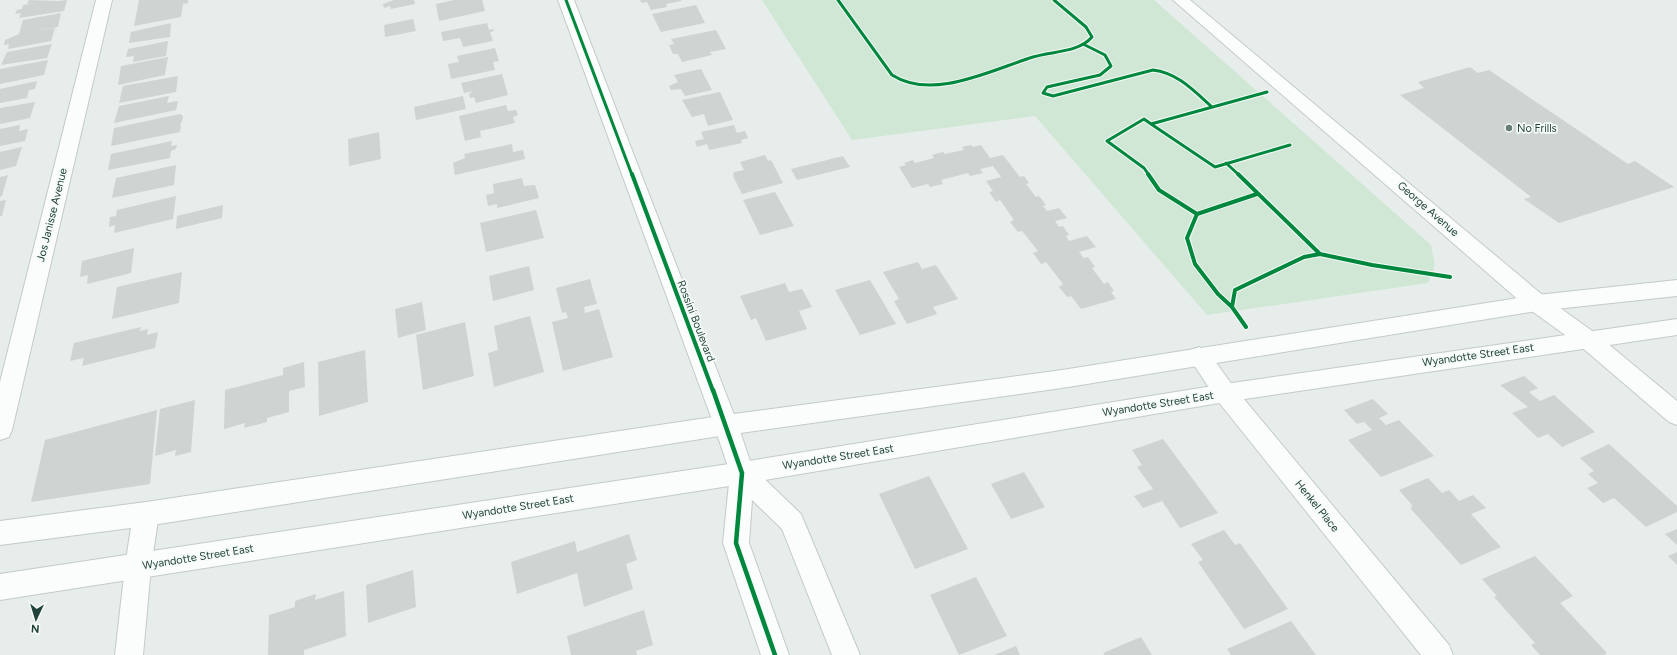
<svg xmlns="http://www.w3.org/2000/svg" width="1677" height="655" font-family="Figtree,sans-serif">
<style>
.green{fill:#d0e7d6}
.building{fill:#ced4d1}
.lines{fill:none;stroke-linecap:round;stroke-linejoin:round}
.minor-casing{stroke:#c4cac7;stroke-width:2}
.secondary-casing{stroke:#c2cbc7;stroke-width:2}
.minor{fill:#fbfcfc;fill-rule:evenodd}
.secondary{fill:#fbfcfc;fill-rule:evenodd}
.cycleway-far2-casing{stroke:#f6fbf8;stroke-width:5}
.cycleway-far1-casing{stroke:#f6fbf8;stroke-width:6}
.cycleway-casing{stroke:#f6fbf8;stroke-width:7}
.cycleway-far2{stroke:#00873e;stroke-width:3}
.cycleway-far1{stroke:#00873e;stroke-width:4}
.cycleway{stroke:#00873e;stroke-width:4.5}
.poi-dot{fill:#677e77;stroke:#f6fbf8;stroke-width:1.5}
.labels{text-anchor:middle;dominant-baseline:central;stroke-width:3.5;stroke-linejoin:round;paint-order:stroke}
.poi-label{font-size:11px;fill:#224339;stroke:#f6fbf8;text-anchor:start}
.street-label{font-size:11px;fill:#224339;stroke:#f6fbf8}
</style>
<rect width="100%" height="100%" fill="#e7edea"/>
<!-- green -->
<path class="green" d="M762 0H1154L1431 245 1435 266 1428 283 1207 315 1035 116 852 140Z"/>
<!-- building -->
<path class="building" d="M29 0 58 1 67 0 64 11 19 18 21 13 15 14 17 10 22 9 23 5 39 3 27 4Z
M139 0H188V3L183 4 181 17 134 26Z
M394 0H414L415 4 391 9 390 6 384 8 383 4Z
M454 0H482L485 11 439 21 436 4Z
M640 0H681V1L666 4 667 7 651 10 647 2 642 3Z
M696 5 705 23 661 32 652 14Z
M61 13 58 27 33 31 55 28 51 41 8 49 9 44 4 45 5 40 19 34 23 20Z
M413 19 416 31 385 37 384 25Z
M171 23 170 37 129 43 131 32Z
M487 23 489 30 493 29 494 31 490 32 493 41 463 47 460 38 443 41 441 32Z
M716 30 726 49 710 52 712 55 682 62 678 54H673L669 45 674 44 671 39Z
M168 41 166 56 133 62 134 56 126 57 128 49Z
M52 44 47 58 1 65 7 52Z
M495 48 499 61 493 62 495 70 451 79 448 64 459 62 457 56Z
M168 57 165 75 118 85 121 66Z
M48 60 44 75 0 84V69Z
M1470 67 1478 73 1489 70 1628 164 1635 161 1674 187 1559 223 1524 199 1531 197 1400 95 1424 88 1418 82Z
M701 69 712 90 685 96 681 89 671 90 669 86 678 82 674 75Z
M502 74 508 95 476 103 474 97 470 98 469 94 473 91 464 93 461 83Z
M178 76 176 92 119 103 123 86Z
M37 81 35 89 29 90 27 98 0 103V89Z
M720 92 733 120 708 126 704 114 692 117 682 100Z
M169 96 167 103 178 101 176 110 114 123 119 106Z
M463 96 466 109 416 120 414 107Z
M35 102 30 118 0 124V108Z
M506 105 508 111 516 110 518 115 513 117 515 123 480 131 481 137 465 141 459 116Z
M180 114 183 116 182 122 179 125 181 124 180 132 111 146 114 128Z
M20 125 19 131 28 129 25 141 0 146V129Z
M734 125 737 133 745 131 748 138 741 140 742 143 709 150 707 144 697 147 695 141 704 139 701 132Z
M379 132 381 159 349 166 348 139Z
M172 141 171 146 177 145 176 149 171 151 170 158 108 170 111 154Z
M512 144 513 152 523 150 525 159 455 175 453 163 465 158 464 154Z
M971 145 973 147 981 145 990 158 1003 155 1020 177 1024 176 1029 183 1026 184 1036 197 1039 196 1046 205 1043 206 1047 211 1059 208 1067 218 1055 221 1059 227 1063 226 1069 235 1066 236 1069 241 1087 236 1096 247 1079 252 1084 258 1088 257 1095 267 1092 268 1104 284 1108 282 1114 291 1111 292 1116 299 1081 309 1071 296 1067 297 1059 287 1063 284 1046 262 1041 264 1033 253 1038 251 1022 231 1018 232 1010 222 1014 220 1000 200 996 202 989 192 993 191 986 181 1001 177 993 166 980 169 983 173 970 176 968 173 941 180 943 184 930 187 928 184 912 188 899 167 906 165 904 163 913 160 915 163 934 158 932 155 943 152 945 154 964 150 962 147Z
M22 147 16 166 0 170V152Z
M765 155 768 161 771 160 783 183 742 194 733 176 734 172 744 170 740 162Z
M843 156 850 167 797 180 791 169Z
M176 165 174 185 112 198 116 178Z
M8 175 2 196 0 197V177Z
M522 178 524 186 535 185 539 198 497 208V204L488 206 486 195 494 193 493 184Z
M775 192 794 226 760 235 743 200Z
M176 196 173 219 114 233 115 225 109 227 110 217 116 216 117 210Z
M6 200 2 216H0V201Z
M223 205 222 218 176 229 177 216Z
M536 210 544 238 486 252 480 223Z
M134 248 131 273 87 284 88 275 80 277 82 261Z
M918 262 922 269 936 265 958 299 933 307 937 314 907 324 894 301 899 299 883 272Z
M529 266 534 290 493 301 489 276Z
M182 272 179 303 112 319 117 287Z
M590 279 597 304 584 307 585 313 599 309 613 357 563 371 552 322 568 318 566 312 562 313 556 288Z
M870 280 896 324 860 335 835 290Z
M785 283 789 292 802 289 812 307 799 311 807 329 766 341 756 318 751 320 740 296Z
M422 302 426 330 398 338 395 309Z
M530 316 544 372 494 387 488 353 498 350 494 326Z
M465 322 474 376 423 390 416 335Z
M141 327 140 331 148 329 147 335 158 332 155 348 82 366 84 358 70 361 74 343Z
M365 350 368 402 319 416 318 362Z
M304 362 305 387 289 391V412L267 418V422L244 428 245 423 224 429 225 390 283 375V368Z
M1524 376 1538 388 1529 392 1540 401 1554 395 1595 432 1562 447 1548 434 1538 438 1512 413 1528 407 1500 385Z
M1373 399 1388 414 1379 418 1386 425 1399 420 1434 456 1381 477 1348 440 1372 430 1364 422 1357 424 1344 410Z
M195 400 191 452 175 456 176 450 155 456 160 409Z
M157 410 150 484 31 502 45 440Z
M1163 439 1218 513 1180 528 1162 501 1143 508 1134 496 1153 489 1137 467 1142 465 1132 450Z
M1609 444 1677 506V512L1646 527 1614 498 1603 503 1587 488 1598 483 1588 474 1594 471 1580 458Z
M1024 472 1045 507 1011 519 991 484Z
M929 476 968 549 915 569 879 494Z
M1428 478 1442 493 1449 490 1459 501 1473 495 1486 508 1471 514 1501 547 1461 565 1411 509 1412 505 1399 490Z
M1677 529V545L1665 534Z
M1224 530 1235 545 1240 543 1288 609 1244 629 1198 562 1203 560 1191 544Z
M629 534 637 560 626 564 633 589 584 607 577 573 517 594 511 562 575 541 577 552Z
M1677 552V565L1668 556Z
M1535 556 1573 596 1560 603 1607 653 1604 655H1540L1531 645 1535 643 1494 597 1497 596 1482 579Z
M413 570 416 607 368 623 366 585Z
M976 577 1007 636 959 655 930 595Z
M344 591 346 636 304 650V655H268L269 615 295 607V601L316 594 315 600Z
M644 610 653 645 636 651 637 655H571L567 636Z
M1291 621 1316 655H1231L1227 649Z
M1141 637 1152 655H1105L1103 653Z
M1016 646 1020 655H994Z"/>
<g class="lines">
<defs>
<path id="minor" d="M96 0H112L12 430 9 437 0 440V382Z
M558 0H574L738 425 752 467 801 514 860 655H832L782 529 752 500 749 543 789 655H761L723 543 730 473 714 425Z
M1173 0H1190L1545 297 1595 333 1677 401V425L1669 422 1579 345 1529 309Z
M1199 347 1207 350 1233 386 1449 645 1453 655H1421L1217 400 1188 356 1191 350Z
M146 502 155 506 159 514 151 567 143 655H115L125 567 133 514 137 506Z"/>
<path id="secondary" d="M1677 280V296L1537 311 1062 388 726 435 146 526 0 545V521L146 502 726 415 1062 370 1537 295Z
M1677 319V335L1225 402 742 484 0 600V574L742 462 1225 384Z"/>
</defs>
<!-- minor casing -->
<use href="#minor" class="minor-casing"/>
<!-- secondary casing -->
<use href="#secondary" class="secondary-casing"/>
<!-- minor -->
<use href="#minor" class="minor"/>
<!-- secondary -->
<use href="#secondary" class="secondary"/>
<defs>
<path id="cycleway-far2" d="M566 0 632 175
M838 0 892 75C933 101 991 70 1033 57 1052 51 1078 53 1092 37L1086 27 1054 0
M1085 45 1105 55 1111 66 1100 75 1047 87 1043 93 1053 96 1153 70C1178 73 1194 91 1212 107
M1267 92 1151 124 1215 167 1290 145
M1226 163 1239 175
M1149 175 1144 168 1107 141 1144 119 1151 124"/>
<path id="cycleway-far1" d="M632 174 713 391
M1148 174 1159 190 1197 214
M1238 174 1320 254 1304 257 1235 290 1232 307 1246 327
M1320 254 1372 265 1450 277
M1232 307 1218 294 1195 264 1187 238 1197 214 1257 194"/>
<path id="cycleway" d="M713 390 742 473 736 543 775 655"/>
</defs>
<!-- cycleway-far2 casing -->
<use href="#cycleway-far2" class="cycleway-far2-casing"/>
<!-- cycleway-far1 casing -->
<use href="#cycleway-far1" class="cycleway-far1-casing"/>
<!-- cycleway casing -->
<use href="#cycleway" class="cycleway-casing"/>
<!-- cycleway-far2 -->
<use href="#cycleway-far2" class="cycleway-far2"/>
<!-- cycleway-far1 -->
<use href="#cycleway-far1" class="cycleway-far1"/>
<!-- cycleway -->
<use href="#cycleway" class="cycleway"/>
</g>
<!-- markers -->
<circle class="poi-dot" cx="1509" cy="128" r="4"/>
<g class="labels">
<!-- poi labels -->
<g class="poi-label">
<text x="1517" y="128">No Frills</text>
</g>
<!-- street labels -->
<g class="street-label">
<text transform="translate(1428 209) rotate(41)">George Avenue</text>
<text transform="translate(52 215) rotate(-76)">Jos Janisse Avenue</text>
<text transform="translate(696 321) rotate(69)">Rossini Boulevard</text>
<text transform="translate(1478 355) rotate(-8)">Wyandotte Street East</text>
<text transform="translate(1158 404) rotate(-9)">Wyandotte Street East</text>
<text transform="translate(838 457) rotate(-9)">Wyandotte Street East</text>
<text transform="translate(1317 506) rotate(51)">Henkel Place</text>
<text transform="translate(518 507) rotate(-9)">Wyandotte Street East</text>
<text transform="translate(198 557) rotate(-9)">Wyandotte Street East</text>
</g>
</g>
<!-- north arrow -->
<g transform="translate(36 619) rotate(184)" stroke="#f6fbf8" stroke-width="3" paint-order="stroke">
<path d="M0-3L7 15L0 10L-7 15Z" fill="#224339"/>
<text y="-6" font-size="11" font-weight="bold" text-anchor="middle" fill="#224339">N</text>
</g>
</svg>
